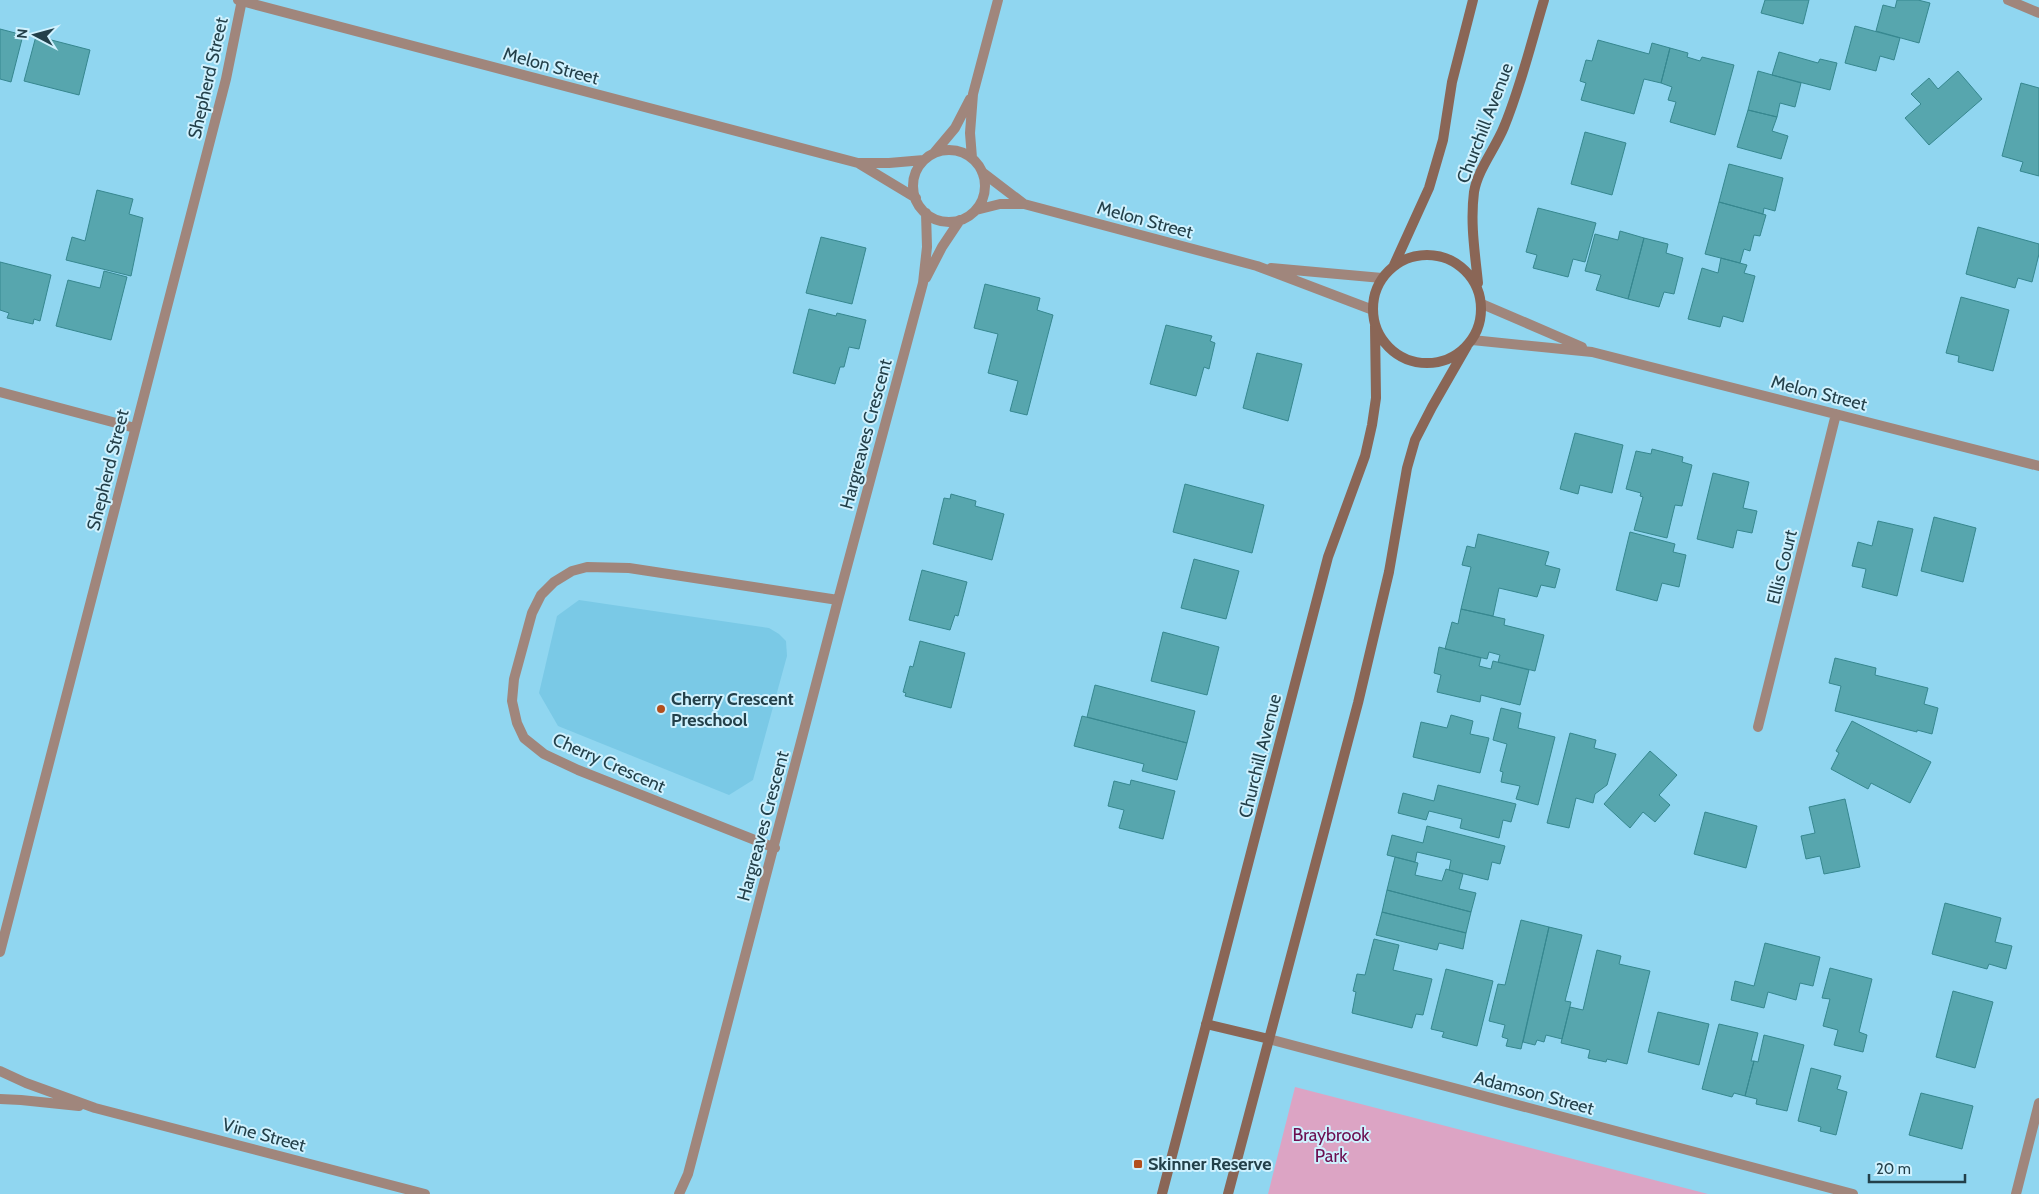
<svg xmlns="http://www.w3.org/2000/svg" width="2039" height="1194" font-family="Cabin,sans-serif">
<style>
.built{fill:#7ac9e6}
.green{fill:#dca4c4}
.building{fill:#57a6ae;stroke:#36878f}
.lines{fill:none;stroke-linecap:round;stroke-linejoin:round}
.street{stroke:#a0867c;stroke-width:10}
.secondary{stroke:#8a6656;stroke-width:10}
.poi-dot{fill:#b34f1d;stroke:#cff1fe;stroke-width:2}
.labels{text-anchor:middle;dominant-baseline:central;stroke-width:4;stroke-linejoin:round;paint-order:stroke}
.street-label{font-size:18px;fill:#23404a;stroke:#cff1fe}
.poi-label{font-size:18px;font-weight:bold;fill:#23404a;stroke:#cff1fe;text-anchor:start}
.park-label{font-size:18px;fill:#6c0e50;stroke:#cff1fe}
</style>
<rect width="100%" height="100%" fill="#90d6f0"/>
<!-- built -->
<path class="built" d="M579 600 769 628 779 634 786 641 787 656 753 780 729 795 558 726 539 693 557 616Z"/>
<!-- green -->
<path class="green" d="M1295 1087 1708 1194H1268Z"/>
<!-- building -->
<path class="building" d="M1765 0H1809L1803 24 1761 13Z
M1897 0H1918L1930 3 1919 43 1876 31 1883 5 1895 8Z
M1855 26 1900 38 1894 60 1880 56 1876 71 1845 63Z
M0 29 23 35 11 82 0 79Z
M36 36 90 50 79 95 24 81Z
M1598 40 1649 54 1652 43 1670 48 1661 83 1644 79 1634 114 1581 100 1586 83 1580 81 1586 60 1592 61Z
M1670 48 1688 53 1687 57 1700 61 1702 57 1734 65 1715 135 1670 122 1676 102 1668 100 1672 87 1661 83Z
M1779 52 1818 63 1820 59 1837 63 1830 90 1772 75Z
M1758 71 1801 83 1795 107 1780 103 1777 117 1748 110Z
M1958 71 1982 99 1929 145 1905 118 1921 104 1911 94 1929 78 1938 89Z
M2021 83 2039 88V176L2020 171 2023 162 2002 156Z
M1748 110 1777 117 1772 131 1788 136 1781 159 1737 147Z
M1585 132 1626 143 1612 195 1571 184Z
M1729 164 1783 178 1775 211 1764 208 1763 214 1719 202Z
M97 190 133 199 129 214 143 218 131 276 66 260 72 237 85 241Z
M1719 202 1766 215 1760 236 1754 235 1750 251 1744 249 1740 263 1705 254Z
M1538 208 1596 223 1585 262 1573 259 1568 277 1533 268 1537 255 1526 252Z
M1978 227 2039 244V254L2032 282 2018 278 2015 288 1966 274Z
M1620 231 1644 238 1628 299 1596 290 1601 275 1585 271 1595 234 1618 240Z
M821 237 866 248 852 304 806 293Z
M1644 238 1668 244 1666 253 1683 258 1674 294 1664 292 1659 307 1628 299Z
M1721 258 1747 265 1744 273 1755 276 1743 322 1723 316 1720 327 1688 319 1702 268 1718 273Z
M0 262 51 275 40 321 34 319 33 324 7 318 9 313 0 310Z
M104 271 127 277 111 340 56 326 68 280 100 288Z
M985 284 1040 298 1037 310 1053 315 1027 415 1010 411 1018 381 988 373 998 334 974 328Z
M1961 297 2009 310 1993 371 1958 362 1959 356 1946 353Z
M809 309 836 316 837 313 866 320 859 349 849 347 844 367H840L835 384 793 373Z
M1166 325 1212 336 1210 341 1215 343 1209 369 1204 367 1196 396 1150 384Z
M1257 353 1302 364 1288 421 1243 408Z
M1575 433 1623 445 1612 493 1580 485 1578 494 1560 489Z
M1652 449 1683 457 1682 462 1692 465 1682 506 1675 505 1667 538 1634 530 1643 497 1640 496 1641 493 1626 489 1636 451 1651 454Z
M1713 473 1749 482 1743 508 1757 511 1752 533 1737 530 1733 548 1697 539Z
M1185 484 1264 505 1252 553 1173 532Z
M951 494 976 501 975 506 1004 514 992 560 933 544 944 498 950 499Z
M1934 517 1976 528 1963 582 1921 571Z
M1878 521 1913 529 1897 596 1862 587 1866 569 1852 566 1858 542 1872 546Z
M1630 532 1675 544 1673 552 1686 555 1679 587 1662 583 1657 601 1616 590Z
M1478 534 1549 552 1545 565 1560 569 1555 588 1541 585 1537 597 1499 588 1493 616 1461 609 1471 567 1462 565 1467 546 1475 548Z
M1194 559 1239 571 1226 619 1181 608Z
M922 570 967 582 958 616 955 615 950 630 909 620Z
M1461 609 1505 619 1504 625 1544 635 1535 671 1498 662 1500 655 1489 652 1487 659 1445 649 1452 622 1458 624Z
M1163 632 1219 647 1207 695 1151 681Z
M920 641 965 653 951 708 905 696 906 693 903 692 910 666 913 667Z
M1439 647 1481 658 1479 666 1491 669 1493 661 1529 670 1520 705 1481 695 1480 702 1437 692 1441 675 1434 673Z
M1835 658 1876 668 1875 675 1928 688 1924 704 1938 708 1932 734 1917 730V732L1835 711 1841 686 1829 683Z
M1095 685 1195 711 1187 743 1087 717Z
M1501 708 1521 713 1518 728 1555 737 1538 805 1516 799 1520 786 1501 782 1503 772 1500 771 1507 744 1493 740Z
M1451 715 1473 721 1470 734 1489 738 1480 773 1413 757 1421 722 1447 728Z
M1082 716 1187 743 1177 780 1142 771 1144 764 1074 746Z
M1852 721 1931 762 1910 803 1871 783 1868 789 1831 769 1839 753 1836 751Z
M1570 733 1596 740 1594 748 1616 754 1607 785 1595 794 1593 803 1576 798 1569 828 1547 823Z
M1650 751 1677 775 1659 795 1670 805 1655 822 1643 812 1630 828 1604 804Z
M1131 780 1175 791 1163 839 1119 828 1124 810 1108 806 1114 781 1130 785Z
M1438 785 1516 804 1511 822 1503 820 1499 838 1460 828 1462 819 1429 811 1426 820 1398 813 1403 793 1434 801Z
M1845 799 1860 867 1824 874 1820 856 1806 859 1801 836 1815 833 1809 807Z
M1705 812 1757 826 1746 868 1694 854Z
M1427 826 1505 846 1500 864 1492 862 1488 880 1449 870 1451 860 1417 852 1415 862 1387 855 1392 835 1423 843Z
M1395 857 1418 863 1415 875 1442 881 1446 869 1463 874 1459 889 1476 893 1471 912 1387 890Z
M1387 890 1471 912 1466 933 1382 912Z
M1945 903 2001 918 1995 942 2012 946 2006 969 1989 964 1987 969 1932 954Z
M1382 912 1466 933 1463 949 1439 943 1437 950 1376 935Z
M1521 920 1549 927 1521 1049 1506 1046 1508 1039 1502 1037 1505 1025 1489 1021 1498 984 1505 985Z
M1549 927 1582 935 1565 1001 1571 1002 1562 1039 1546 1035 1544 1042 1537 1040 1535 1045 1523 1042Z
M1374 939 1399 945 1393 970 1432 979 1423 1015 1416 1014 1412 1028 1352 1013 1356 992 1353 991 1357 974 1365 975Z
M1765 943 1820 957 1813 986 1800 983 1796 1000 1768 992 1764 1008 1731 1000 1735 981 1754 986Z
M1597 950 1621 956 1619 964 1650 971 1627 1064 1607 1059 1606 1062 1588 1058 1590 1050 1561 1043 1570 1007 1583 1010Z
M1830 968 1872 979 1859 1032 1867 1035 1863 1052 1834 1045 1838 1030 1823 1026 1830 999 1822 998Z
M1446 969 1493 981 1477 1046 1442 1037 1444 1032 1431 1029Z
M1953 991 1993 1002 1975 1068 1936 1057Z
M1658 1012 1709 1024 1699 1065 1648 1052Z
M1719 1024 1758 1033 1751 1061H1754L1745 1096 1734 1093 1732 1097 1702 1089Z
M1764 1035 1804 1045 1787 1111 1756 1104 1757 1099 1745 1096 1754 1061 1758 1062Z
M1811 1068 1841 1076 1837 1089 1847 1092 1836 1135 1820 1131 1821 1127 1798 1121Z
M1921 1093 1973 1106 1962 1149 1909 1135Z"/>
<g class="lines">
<!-- street -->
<path class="street" d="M238 0 858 163H889L924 160
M2008 0 2039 13
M913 186a36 36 0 1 1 72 0a36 36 0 1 1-72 0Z
M934 153 955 128 970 99
M972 158 970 133 973 94 998 0
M858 163 916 198
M982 172 1024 204
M976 210 1000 204H1024L1257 266 1373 310
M1271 268 1382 278
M926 278 942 247 960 220
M1482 304 1582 347
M1472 340 1592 352 2039 466
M0 392 135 428
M1758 727 1836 414
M775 848 578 770 544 754 524 738 517 723 512 701 514 679 532 613 541 595 554 582 572 571 587 567 629 568 838 600
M0 952 226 79 242 0
M1269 1039 1853 1194
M0 1071 26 1083 95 1108 425 1194
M0 1099 21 1100 79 1106
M679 1194 688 1174 838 600 923 283 927 247 926 213
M2016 1194 2039 1103"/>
<!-- secondary -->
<path class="secondary" d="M1373 309a54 54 0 1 1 108 0a54 54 0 1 1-108 0Z
M1394 265 1429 188 1443 140 1452 82 1473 0
M1478 283C1475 253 1470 223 1474 192 1478 169 1495 149 1504 127 1521 86 1531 43 1544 0
M1206 1024 1269 1039
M1162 1194 1328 557 1365 456 1372 425 1376 398 1375 326
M1228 1194 1358 703 1389 572 1407 468 1415 440 1432 407 1467 346"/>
</g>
<!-- markers -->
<g class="poi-dot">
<circle cx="661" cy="709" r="5"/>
<rect x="1133" y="1159" width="10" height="10" rx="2.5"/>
</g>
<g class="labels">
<!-- street labels -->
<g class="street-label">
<text transform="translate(551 66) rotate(15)">Melon Street</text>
<text transform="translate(208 78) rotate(-77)">Shepherd Street</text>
<text transform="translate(1485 123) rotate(-69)">Churchill Avenue</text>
<text transform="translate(1145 220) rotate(15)">Melon Street</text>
<text transform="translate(1819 393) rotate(14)">Melon Street</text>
<text transform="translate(866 434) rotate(-75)">Hargreaves Crescent</text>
<text transform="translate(108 470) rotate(-76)">Shepherd Street</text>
<text transform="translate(1782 567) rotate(-76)">Ellis Court</text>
<text transform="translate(1260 756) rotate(-76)">Churchill Avenue</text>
<text transform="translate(609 763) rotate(24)">Cherry Crescent</text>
<text transform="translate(763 826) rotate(-75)">Hargreaves Crescent</text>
<text transform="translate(1534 1093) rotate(15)">Adamson Street</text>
<text transform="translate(264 1135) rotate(15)">Vine Street</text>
</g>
<!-- poi labels -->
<g class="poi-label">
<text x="671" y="699">Cherry Crescent<tspan x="671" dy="21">Preschool</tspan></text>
<text x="1148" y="1164">Skinner Reserve</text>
</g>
<!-- park labels -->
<g class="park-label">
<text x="1331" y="1135">Braybrook<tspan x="1331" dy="21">Park</tspan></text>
</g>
</g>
<!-- north arrow -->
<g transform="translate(35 35) rotate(276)" stroke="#cff1fe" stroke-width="4" paint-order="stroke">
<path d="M0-4L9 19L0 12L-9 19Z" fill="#23404a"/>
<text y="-8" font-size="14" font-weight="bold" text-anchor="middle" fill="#23404a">N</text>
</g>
<!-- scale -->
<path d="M1869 1174v8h96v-8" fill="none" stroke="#23404a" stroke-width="2.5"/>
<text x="1876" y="1174" font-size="15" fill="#23404a" stroke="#cff1fe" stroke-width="4" paint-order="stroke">20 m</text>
</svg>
